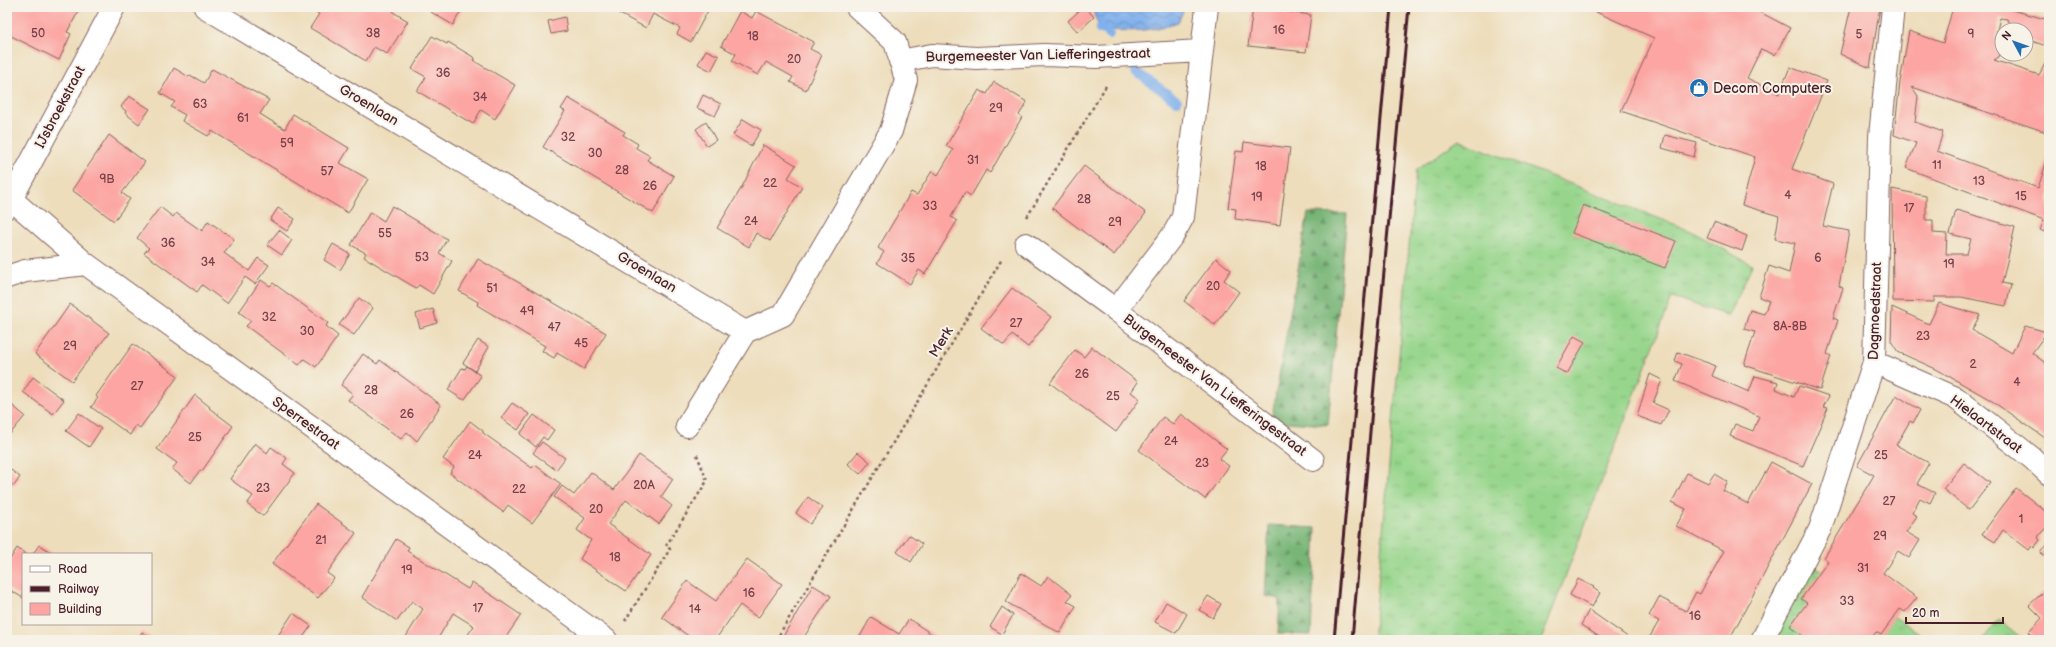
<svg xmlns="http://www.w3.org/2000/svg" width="2056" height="647" font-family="'Balsamiq Sans',sans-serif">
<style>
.grass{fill:url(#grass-tufts);stroke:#707a5b}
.forest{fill:url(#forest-firs);stroke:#616a51}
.water{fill:url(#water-waves);stroke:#66688c}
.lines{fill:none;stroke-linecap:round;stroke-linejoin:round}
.stream{stroke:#81b1ec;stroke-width:10}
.building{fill:#fca5a2}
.street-casing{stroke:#83625d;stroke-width:24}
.path{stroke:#83625d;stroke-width:2.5;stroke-dasharray:3 3;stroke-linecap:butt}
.street{stroke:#fff;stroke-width:22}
.rail{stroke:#4a1f2b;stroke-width:3}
.labels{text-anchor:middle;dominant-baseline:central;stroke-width:4;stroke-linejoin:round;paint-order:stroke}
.number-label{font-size:12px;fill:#764049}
.street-label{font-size:14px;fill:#4a1f2b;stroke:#f7f3e8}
.poi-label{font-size:14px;fill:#4a1f2b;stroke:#f7f3e8;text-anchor:start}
</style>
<defs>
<pattern id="grass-tufts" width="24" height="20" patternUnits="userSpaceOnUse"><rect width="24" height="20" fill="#96d58b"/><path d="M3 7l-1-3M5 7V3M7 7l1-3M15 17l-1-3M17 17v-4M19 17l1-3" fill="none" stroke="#83b678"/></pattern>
<pattern id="forest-firs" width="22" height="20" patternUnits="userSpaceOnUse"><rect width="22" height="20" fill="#78b677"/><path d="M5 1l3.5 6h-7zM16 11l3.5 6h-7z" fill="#649362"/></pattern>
<pattern id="water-waves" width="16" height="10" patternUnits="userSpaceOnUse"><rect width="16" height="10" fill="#81b1ec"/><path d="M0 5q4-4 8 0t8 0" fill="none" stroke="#6c8fbf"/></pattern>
</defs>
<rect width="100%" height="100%" fill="#f7f3e8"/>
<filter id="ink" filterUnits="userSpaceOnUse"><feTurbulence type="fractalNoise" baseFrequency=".025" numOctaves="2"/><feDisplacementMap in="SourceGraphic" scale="8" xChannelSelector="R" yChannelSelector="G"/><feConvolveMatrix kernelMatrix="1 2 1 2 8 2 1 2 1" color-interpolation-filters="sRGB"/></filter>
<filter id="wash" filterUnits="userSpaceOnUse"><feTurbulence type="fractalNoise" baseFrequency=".012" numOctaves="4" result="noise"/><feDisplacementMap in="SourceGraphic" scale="16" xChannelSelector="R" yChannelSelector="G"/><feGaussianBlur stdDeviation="0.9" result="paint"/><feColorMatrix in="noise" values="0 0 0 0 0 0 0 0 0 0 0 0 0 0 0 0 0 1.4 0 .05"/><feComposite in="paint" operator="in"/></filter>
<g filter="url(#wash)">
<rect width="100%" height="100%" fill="#edddbb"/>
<!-- grass -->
<path class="grass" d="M1459 140 1691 231 1752 265 1729 316 1672 297 1541 640H1373L1416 170Z
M1815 566 1930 640H1773Z
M1999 620 2024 640H1982Z"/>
<!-- forest -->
<path class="forest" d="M1308 213 1347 214 1328 425 1271 421Z
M1269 525 1316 528 1311 635 1278 634 1280 599 1265 596Z"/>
<!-- water -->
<path class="water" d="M1093 7H1185L1178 22C1150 32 1129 32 1100 29L1092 9Z"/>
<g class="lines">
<!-- stream -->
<path class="stream" d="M1100 29 1107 30 1109 34
M1135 71 1177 101"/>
</g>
<g id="blocks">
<!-- building -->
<path class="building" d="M7 7H81L67 32 71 34 59 60 7 34Z
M307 7H396L393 12 408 21 387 54 374 47 366 61 310 28 319 14Z
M434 7H463L453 25 431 12Z
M621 7H710L691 42 677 34 680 28 653 14 646 28 618 13Z
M1083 7H1085L1094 17 1078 32 1068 21Z
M1253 7 1311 15 1306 52 1248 46Z
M1597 7H1753L1752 8 1790 28 1775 55 1761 49 1747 78 1779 94 1790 67 1827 81 1792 169 1833 184 1823 226 1849 231 1839 286 1843 288 1833 318 1838 320 1827 354 1831 356 1820 390 1744 365 1755 332 1744 329 1750 310 1764 314 1769 301 1759 297 1769 266 1789 273 1795 243 1775 239 1779 216 1742 205 1755 157 1621 111 1654 38 1594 11Z
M1851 7H1880L1870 68 1840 54Z
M1953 7H2001L2049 20V47L2029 40 2028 45H2026V30H2011L2007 19 2000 18 1995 38 2002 46 1999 57 1994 60 2039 75 2049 56V133L1912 87 1918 96 1915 122 1943 132 1937 151 2038 188 2049 154V234L2040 230 2044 220 1906 168 1916 143 1894 135 1900 82 1909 31 1943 43Z
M740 11 752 18 756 11 814 42 810 49 822 55 806 90 790 82 793 77 766 62 758 75 732 61 736 54 721 46Z
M565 17 567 31 551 34 548 21Z
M432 36 447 44 448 42 475 58 474 61 515 85 495 119 481 110 473 124 417 91 426 77 412 69Z
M706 50 719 56 711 71 698 64Z
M174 68 189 77 190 75 204 83 212 69 269 100 260 114 273 122 285 129 293 114 349 148 340 163 368 179 348 213 212 131 208 136 182 121 185 115 171 107 175 102 160 93Z
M994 82 1027 102 1019 115 1022 117 990 173 986 170 971 196 965 192 951 217 957 221 925 274 919 270 910 284 877 263 884 252 878 248 911 192 917 195 932 171 938 175 953 150 946 146 979 90 987 94Z
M703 95 721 104 715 116 697 108Z
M129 96 150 109 139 124 125 113 126 111 121 107Z
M568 98 625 132 623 135 638 144 636 148 650 156 647 160 674 176 653 213 543 147 565 111 561 109Z
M743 119 761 130 751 146 733 135Z
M706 122 716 140 707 146 696 129Z
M109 135 145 162 122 193 130 199 114 221 72 190Z
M1665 135 1697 143 1694 157 1662 148Z
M1244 142 1290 148 1280 225 1235 219 1236 209 1228 208 1236 151 1243 152Z
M763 145 796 165 788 178 802 187 770 241 756 233 749 247 717 228 742 187Z
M1084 166 1146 213 1114 255 1052 208Z
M1892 189 1926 196V220H1933V233L1947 234 1946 254H1967L1971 239 1950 234 1956 210 2015 227 2002 283 2011 285 2006 306 1961 297H1934V302L1893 301Z
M1583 205 1676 241 1665 268 1572 233Z
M392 206 447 239 439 253 452 261 433 294 419 285 416 288 364 257 366 253 351 245 370 212 384 221Z
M160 207 173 217 176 213 202 231 208 221 234 239 224 253 249 271 258 258 269 265 255 284 245 277 227 303 202 285 197 292 144 253 149 248 137 238Z
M278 208 295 219 287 231 270 220Z
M1714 222 1747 236 1742 251 1707 238Z
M279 230 292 240 282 255 267 245Z
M333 244 350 254 340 270 324 260Z
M1216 258 1231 270 1224 280 1239 292 1215 325 1184 301Z
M478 259 606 333 584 369 557 353 554 358 542 351 545 346 477 305 478 302 459 291Z
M261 280 270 286 273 283 328 323 326 326 338 336 316 367 304 359 299 365 246 326 251 321 239 312Z
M1012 288 1051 317 1028 347 1012 335 1004 345 981 328Z
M359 298 373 308 354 335 339 325Z
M1939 303 1980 315 1972 330 2012 353 2025 326 2047 332 2032 353 2048 365 2049 363V451L2044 447 2048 440 1989 399 1936 369 1898 352 1891 341 1892 307 1929 324Z
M70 304 109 333 72 381 35 354Z
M433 309 437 323 420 328 416 314Z
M1574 336 1585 342 1567 374 1556 368Z
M478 340 489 347 475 371 463 363Z
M133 344 178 376 140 428 136 425 130 435 91 407 98 398 96 396Z
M1092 347 1138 382 1131 392 1140 399 1116 432 1050 383 1075 350 1084 357Z
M1678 352 1716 366 1712 376 1749 392 1755 376 1778 382 1776 389 1794 397 1799 386 1829 396 1823 407 1828 408 1803 466 1730 436 1735 424 1753 431 1759 416 1675 381 1682 364 1675 361Z
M363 354 377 364 380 360 441 405 417 441 407 432 401 439 348 400 353 394 341 385Z
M467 366 481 376 465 399H462L448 390 462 368 465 369Z
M1650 374 1662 380 1653 403 1669 410 1661 425 1637 416Z
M33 377 64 400 53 414 23 392Z
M195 395 210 407 209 408 233 426 202 471 200 470 191 483 172 469 177 463 157 449Z
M1896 395 1920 410 1913 423 1910 421 1896 445 1929 463 1917 484 1935 493 1930 503 1920 498 1912 513 1917 516 1906 532 1920 540 1909 558 1898 551 1883 573 1917 598 1905 612 1900 609 1881 635 1876 632 1870 640H1802L1804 637 1790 626 1807 603 1801 599 1828 561 1824 558 1874 475 1857 466Z
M7 401 25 416 10 434 7 432Z
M512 403 529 414 518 430 501 418Z
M79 413 101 429 89 447 66 431Z
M1181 414 1227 449 1219 459 1229 466 1205 499 1139 450 1163 417 1173 424Z
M534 415 554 430 547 440 543 437 536 447 520 434Z
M470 421 483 431V433L532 468 535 465 561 484 532 523 508 505 503 512 450 473 454 467 443 459Z
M542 442 565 458 556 470 533 453Z
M255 443 267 453 271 447 287 458 283 464 295 473 263 516 247 504 253 496 230 479Z
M858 452 870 462 860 474 848 464Z
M639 455 673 479 661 497 672 506 659 524 626 500 608 524 651 555 626 591 580 559 591 540 577 530 585 518 554 497 562 486 574 495 591 472 614 490Z
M1771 462 1812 484 1729 640H1648L1659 621 1649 616 1659 597 1686 611 1696 592 1700 594 1724 551 1676 526 1686 509 1672 502 1687 473 1708 483 1714 474 1728 482 1723 491 1748 504Z
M1964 463 1990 483 1969 510 1943 489Z
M7 467 20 477 14 486 7 481Z
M2016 488 2049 514 2048 526 2040 534 2038 538 2040 540 2034 548 2032 546 2029 550 2003 530 1995 542 1982 534Z
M808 497 823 508 810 524 796 513Z
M316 504 356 533 327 573 334 578 318 598 272 564Z
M909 535 922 544 911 562 897 552Z
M396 539 409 547 407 551 468 589 472 582 521 615 504 640 493 638 492 640H464L474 626 453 613 437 640H404L423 609 412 601 397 621 362 597Z
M2049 541V560L2040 553Z
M39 545 54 554H33Z
M17 548 26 554H23V598L7 588V572L9 568 7 564Z
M747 559 782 584 758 618 740 605 715 640H694L662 617 687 581 716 601Z
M1021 573 1041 586 1048 576 1072 595 1067 601 1076 606 1060 633 1006 602Z
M1578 579 1594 587 1593 588 1600 593 1592 607 1570 595Z
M813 585 831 596 802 640H781Z
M2049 587V640H2038L2029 632 2042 618 2029 605Z
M1208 596 1221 604 1213 618 1199 610Z
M1166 602 1187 614 1176 633 1155 622Z
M1002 607 1013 615 1002 634 990 627Z
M1589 610 1632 640H1604L1581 625Z
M293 613 311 626 301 640H275Z
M871 617 899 634 909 619 939 639 858 640Z
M142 632 154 640H137Z"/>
</g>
</g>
<g filter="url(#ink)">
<use href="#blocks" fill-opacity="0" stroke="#83625d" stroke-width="1"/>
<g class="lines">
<defs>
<path id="street" d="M205 7 745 332 783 315 891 131 906 80 895 42 857 7
M900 61 932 55 976 58 1044 55 1096 57 1201 51
M11 199 86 264 606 640
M7 207 114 7
M1026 244 1116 310 1173 235 1183 217 1207 7
M7 277 25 271 86 264
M1116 310 1313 460
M1874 362 1956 398 2032 458 2049 474
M687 426 745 332
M1762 640 1820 529 1874 362 1880 136 1893 7"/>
</defs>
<!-- street casing -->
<use href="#street" class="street-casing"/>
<!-- path -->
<path class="path" d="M1027 217 1106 86
M625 621 670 549 666 546 707 481 696 452
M776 640 1002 259"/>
<!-- street -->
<use href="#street" class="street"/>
<!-- rail -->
<path class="rail" d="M1334 640 1391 7
M1352 640 1382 293 1409 7"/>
</g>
</g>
<!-- icons -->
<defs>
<symbol id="shop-disc" viewBox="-11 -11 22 22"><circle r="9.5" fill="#1f6fb2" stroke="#f7f3e8"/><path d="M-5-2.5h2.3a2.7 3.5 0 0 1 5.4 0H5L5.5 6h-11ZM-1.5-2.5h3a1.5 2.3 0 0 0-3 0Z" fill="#fff"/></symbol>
</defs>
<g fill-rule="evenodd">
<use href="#shop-disc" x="1688" y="77" width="22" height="22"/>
</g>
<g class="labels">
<!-- number labels -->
<g class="number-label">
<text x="1279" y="30">16</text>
<text x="38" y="33">50</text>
<text x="373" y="33">38</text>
<text x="1859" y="34">5</text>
<text x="1971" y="34">9</text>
<text x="753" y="36">18</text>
<text x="794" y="59">20</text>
<text x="443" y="73">36</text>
<text x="480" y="97">34</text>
<text x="200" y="104">63</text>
<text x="996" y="108">29</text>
<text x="243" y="118">61</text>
<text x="568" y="137">32</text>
<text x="287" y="143">59</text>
<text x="595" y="153">30</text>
<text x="973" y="160">31</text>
<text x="1937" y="165">11</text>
<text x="1261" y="166">18</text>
<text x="622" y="170">28</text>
<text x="327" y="171">57</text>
<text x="107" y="179">9B</text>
<text x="1979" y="181">13</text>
<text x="770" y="183">22</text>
<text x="650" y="186">26</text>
<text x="1788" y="195">4</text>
<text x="2021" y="196">15</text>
<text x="1257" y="197">19</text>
<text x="1084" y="199">28</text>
<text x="930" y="206">33</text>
<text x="1909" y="208">17</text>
<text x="751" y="221">24</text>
<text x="1115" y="222">29</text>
<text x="385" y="233">55</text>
<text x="168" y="243">36</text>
<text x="422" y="257">53</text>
<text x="908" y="258">35</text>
<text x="1818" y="258">6</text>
<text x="208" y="262">34</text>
<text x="1949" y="264">19</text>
<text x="1213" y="286">20</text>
<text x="492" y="288">51</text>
<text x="527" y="311">49</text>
<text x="269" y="317">32</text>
<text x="1016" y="323">27</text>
<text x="1790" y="326">8A-8B</text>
<text x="554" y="327">47</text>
<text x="307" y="331">30</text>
<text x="1923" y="336">23</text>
<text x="581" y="343">45</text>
<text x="70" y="346">29</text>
<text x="1973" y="364">2</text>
<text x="1082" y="374">26</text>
<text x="2017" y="382">4</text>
<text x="137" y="386">27</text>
<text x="371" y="390">28</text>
<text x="1113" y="396">25</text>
<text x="407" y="414">26</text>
<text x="195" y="437">25</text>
<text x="1171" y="441">24</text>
<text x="475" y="455">24</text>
<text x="1881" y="455">25</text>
<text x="1202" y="463">23</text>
<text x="644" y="485">20A</text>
<text x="263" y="488">23</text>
<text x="519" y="489">22</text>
<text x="1889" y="501">27</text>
<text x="596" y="509">20</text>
<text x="2021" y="519">1</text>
<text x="1880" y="536">29</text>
<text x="321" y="540">21</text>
<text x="615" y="557">18</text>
<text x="1863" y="568">31</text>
<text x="407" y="570">19</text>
<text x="749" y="593">16</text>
<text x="1847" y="601">33</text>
<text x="478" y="608">17</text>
<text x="695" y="609">14</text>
<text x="1695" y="616">16</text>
</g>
<!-- street labels -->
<g class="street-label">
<text transform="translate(1038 55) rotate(-1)">Burgemeester Van Liefferingestraat</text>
<text transform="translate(369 105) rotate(31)">Groenlaan</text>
<text transform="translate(60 107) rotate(-62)">IJsbroekstraat</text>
<text transform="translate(647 272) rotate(31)">Groenlaan</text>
<text transform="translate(1875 311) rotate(-88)">Dagmoedstraat</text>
<text transform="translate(941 342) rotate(-59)">Merk</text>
<text transform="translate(1215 385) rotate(37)">Burgemeester Van Liefferingestraat</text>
<text transform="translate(306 423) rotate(36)">Sperrestraat</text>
<text transform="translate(1986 424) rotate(37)">Hielaartstraat</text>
</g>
<!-- poi labels -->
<g class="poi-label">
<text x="1713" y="88">Decom Computers</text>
</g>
</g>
<!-- margin -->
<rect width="2056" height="647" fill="none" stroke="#f7f3e8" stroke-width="24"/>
<!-- legend -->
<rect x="22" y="553" width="130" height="72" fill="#f7f3e8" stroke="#b29e9c"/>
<rect x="30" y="566" width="20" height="6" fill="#ffffff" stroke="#b29e9c"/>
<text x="58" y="573" font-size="12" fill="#4a1f2b">Road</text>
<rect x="30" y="586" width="20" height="6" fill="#4a1f2b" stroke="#b29e9c"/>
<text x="58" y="593" font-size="12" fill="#4a1f2b">Railway</text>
<rect x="30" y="603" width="20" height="12" fill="#fca5a2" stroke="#b29e9c"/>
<text x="58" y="613" font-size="12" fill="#4a1f2b">Building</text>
<!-- north arrow -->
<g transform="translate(2014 42) rotate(311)"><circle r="19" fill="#f7f3e8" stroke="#b29e9c"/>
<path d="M0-3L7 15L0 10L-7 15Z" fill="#1f6fb2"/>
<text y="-6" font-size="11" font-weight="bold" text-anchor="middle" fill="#4a1f2b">N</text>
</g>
<!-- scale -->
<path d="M1906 617v6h97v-6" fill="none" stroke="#4a1f2b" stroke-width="2"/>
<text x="1912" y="617" font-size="12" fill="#4a1f2b" stroke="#f7f3e8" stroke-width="3" paint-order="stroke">20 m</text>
</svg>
